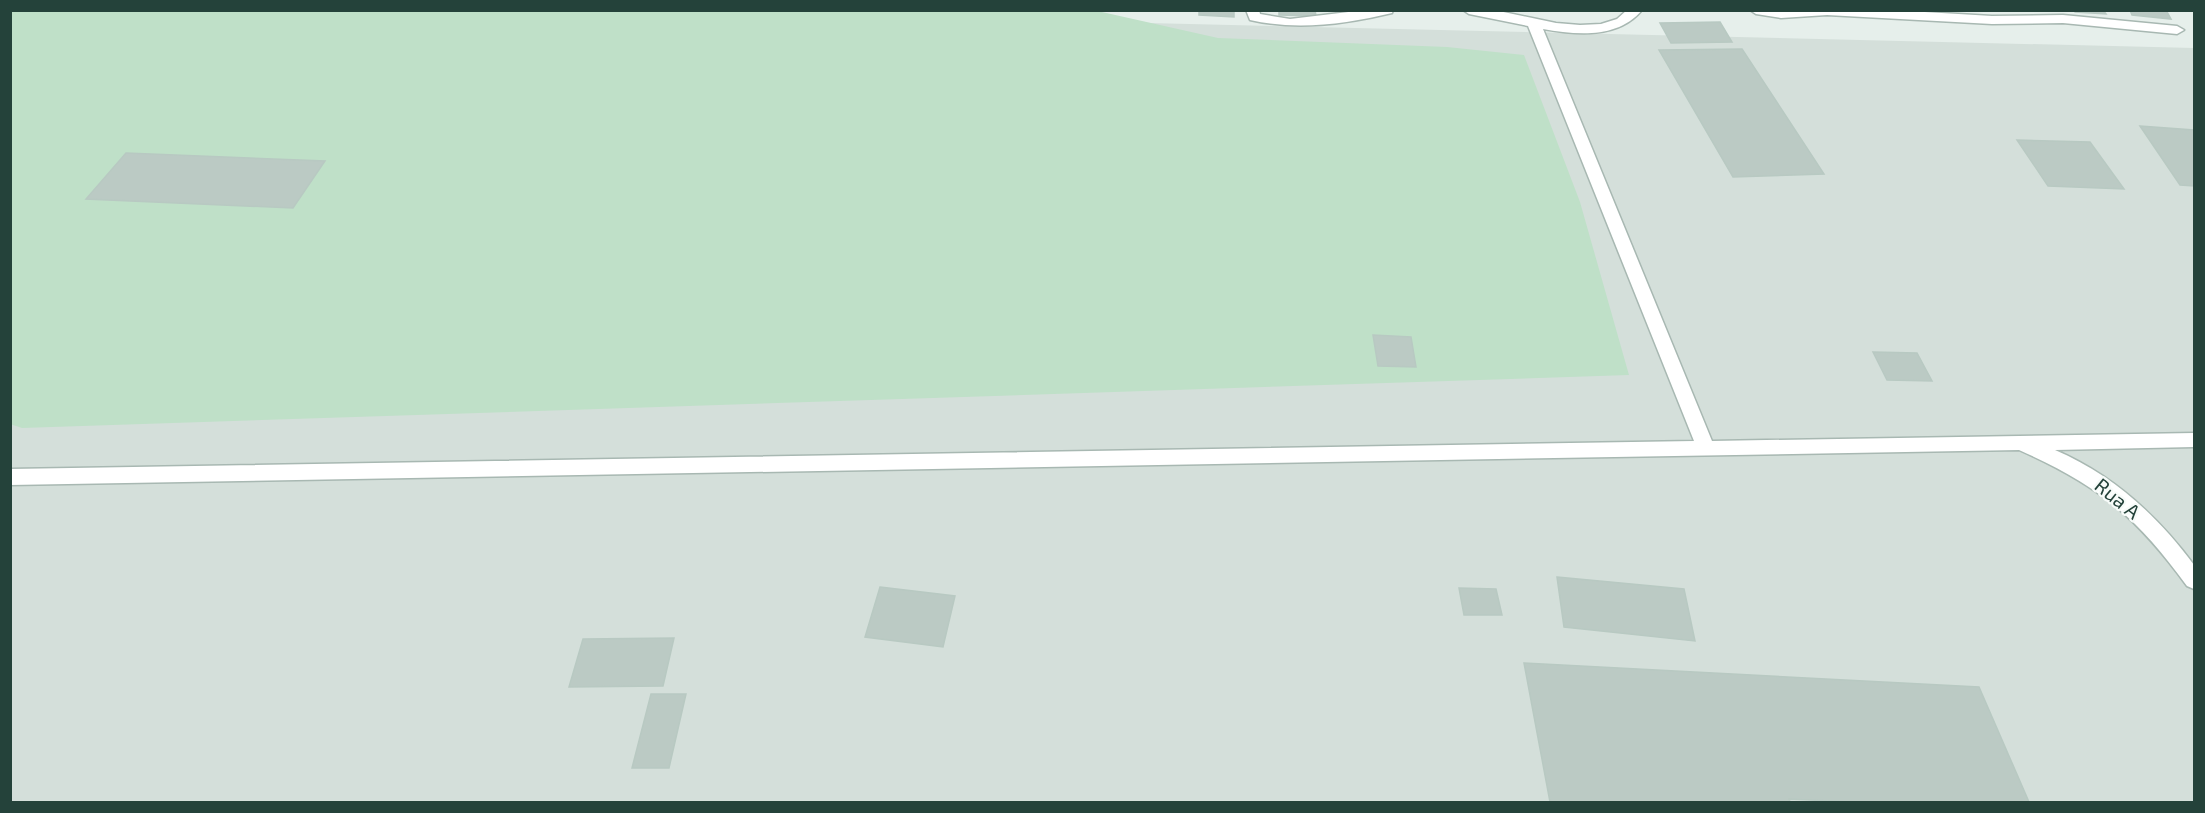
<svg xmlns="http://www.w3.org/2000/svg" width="2205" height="813" font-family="'Exo 2',sans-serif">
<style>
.built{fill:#d4dfda}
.green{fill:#bfe0c8}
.building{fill:#bbcac4;stroke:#b8c9c2;stroke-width:1.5}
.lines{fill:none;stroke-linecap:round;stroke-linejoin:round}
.minor-casing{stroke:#a8b8b2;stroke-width:3}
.minor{fill:#fff;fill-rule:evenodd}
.labels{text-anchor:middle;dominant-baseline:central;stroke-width:4.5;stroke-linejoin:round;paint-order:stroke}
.street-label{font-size:20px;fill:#24423a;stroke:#f7fbf9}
</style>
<rect width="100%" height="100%" fill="#e6efeb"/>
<!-- built -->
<path class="built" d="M1023 10 1024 20 2194 48V802H11L10 11Z"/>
<!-- green -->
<path class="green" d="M1093 10 1218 38 1447 47 1524 55 1580 202 1629 375 22 428 10 424V11Z"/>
<!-- building -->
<path class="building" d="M1199 10H1234V17L1199 15Z
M1279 10H1315L1316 16 1279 15Z
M2074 10H2103L2106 14 2075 12Z
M2130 10H2166L2171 19 2132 15Z
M1720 22 1732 42 1671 43 1660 23Z
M1742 49 1824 174 1733 177 1659 50Z
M2140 126 2194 130V186L2180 185Z
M2017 140 2090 142 2124 189 2048 186Z
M126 153 325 161 293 208 86 199Z
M1373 335 1411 337 1416 367 1378 366Z
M1873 352 1917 353 1932 381 1887 380Z
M1557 577 1684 589 1695 641 1564 627Z
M880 587 955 596 943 647 865 637Z
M1459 588 1496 589 1502 615H1464Z
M674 638 663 686 569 687 583 639Z
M1524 663 1979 687 2029 802H1851L1789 799 1790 802H1550Z
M651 694H686L669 768H632Z"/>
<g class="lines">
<defs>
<path id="minor" d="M1246 10H1259L1260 14 1290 19 1365 10H1393L1392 13C1346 24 1297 31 1250 20Z
M1463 10H1494L1556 23 1580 25 1601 24 1617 19 1627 10H1642C1618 39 1577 35 1543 29L1712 441 2194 433V447L2055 450C2113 475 2157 515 2194 565V589L2187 586C2136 516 2098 485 2019 450L10 485V469L1694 441 1528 26 1469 14Z
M1750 10H1891L1992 16 2063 15 2177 26 2184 30 2177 34 2063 23 1992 24 1827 15 1781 18 1756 14Z"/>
</defs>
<!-- minor casing -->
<use href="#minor" class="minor-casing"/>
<!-- minor -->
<use href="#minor" class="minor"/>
</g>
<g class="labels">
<!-- street labels -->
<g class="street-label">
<text transform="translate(2118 498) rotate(39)">Rua A</text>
</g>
</g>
<!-- border -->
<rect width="2205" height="813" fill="none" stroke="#24423a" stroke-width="24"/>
</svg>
